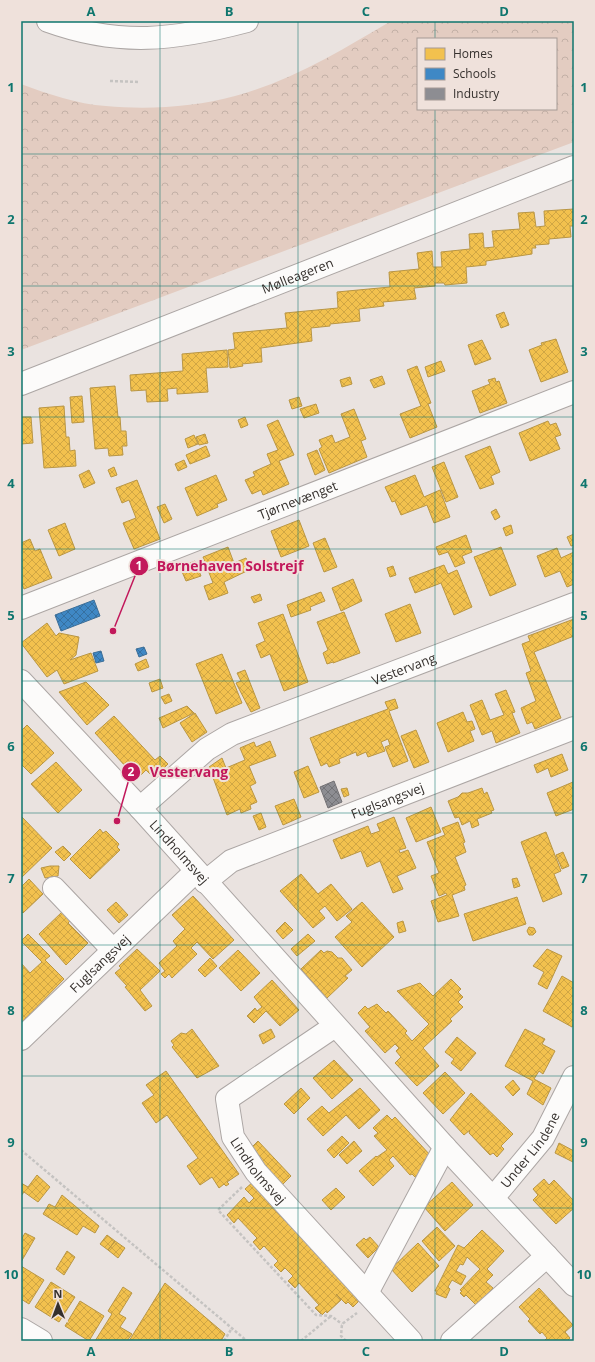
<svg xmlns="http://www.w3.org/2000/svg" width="595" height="1362" font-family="'Open Sans',sans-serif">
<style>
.forest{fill:url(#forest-crowns);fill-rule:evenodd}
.homes{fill:url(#homes-cross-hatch);stroke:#b99644}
.schools{fill:url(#schools-cross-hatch);stroke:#3c6e97}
.industry{fill:url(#industry-cross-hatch);stroke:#737174}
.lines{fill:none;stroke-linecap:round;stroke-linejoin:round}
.minor-casing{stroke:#aca6a4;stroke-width:24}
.path{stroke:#c5c3c1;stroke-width:2.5;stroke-dasharray:3 2;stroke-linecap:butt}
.minor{stroke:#fcfbfa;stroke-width:22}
.grid{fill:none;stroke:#0f766e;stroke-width:1;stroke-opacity:0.55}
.labels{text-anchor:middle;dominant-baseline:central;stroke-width:4;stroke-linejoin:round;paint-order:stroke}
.street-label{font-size:13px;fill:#35302d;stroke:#efe1db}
.leader{fill:none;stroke:#c2185b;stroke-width:1.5}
.callout-dot{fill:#c2185b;stroke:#efe1db;stroke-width:1.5}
.mark-label{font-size:12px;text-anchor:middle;font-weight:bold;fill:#fff}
.callout-label{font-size:14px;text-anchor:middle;font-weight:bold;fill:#c2185b;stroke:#efe1db;stroke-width:4;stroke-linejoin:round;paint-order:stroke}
.neatline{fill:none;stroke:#0f766e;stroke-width:1.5}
.grid-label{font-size:13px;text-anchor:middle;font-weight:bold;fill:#0f766e}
</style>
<defs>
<pattern id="forest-crowns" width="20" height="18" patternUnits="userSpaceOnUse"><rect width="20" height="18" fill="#e3ccc1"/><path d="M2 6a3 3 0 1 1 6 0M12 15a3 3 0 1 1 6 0" fill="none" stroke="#c3b0a6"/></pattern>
<pattern id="homes-cross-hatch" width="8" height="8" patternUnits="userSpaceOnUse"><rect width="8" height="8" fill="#f2c14e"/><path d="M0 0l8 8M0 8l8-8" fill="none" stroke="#d0a644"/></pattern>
<pattern id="schools-cross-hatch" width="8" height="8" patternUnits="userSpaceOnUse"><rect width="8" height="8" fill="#3f88c5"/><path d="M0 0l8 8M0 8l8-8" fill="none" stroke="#3670a0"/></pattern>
<pattern id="industry-cross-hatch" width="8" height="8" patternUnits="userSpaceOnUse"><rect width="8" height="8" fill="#8d8d92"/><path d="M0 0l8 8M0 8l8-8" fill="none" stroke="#747478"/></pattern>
</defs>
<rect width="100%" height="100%" fill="#eae3e0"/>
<!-- forest -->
<path class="forest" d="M391 21H574V142L21 350V84C48 94 77 104 106 106 148 110 195 107 235 96 291 81 342 50 391 21ZM418 39H556V109H418Z"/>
<!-- homes -->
<path class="homes" d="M574 209V226H570L571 237 549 239V244L535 245 536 248H532V254L486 261V265L466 267 467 283 445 285 444 283H435V286L414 288 416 299 383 302 384 306 359 309 360 321 330 324V326L311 328 312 341 261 348 262 362 242 364 243 366 230 368 228 350 235 349 233 333 287 328 285 313 338 308 337 292 390 287 389 272 419 269 417 253 432 251 433 267H442L441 252 470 249 469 234 483 233 484 248 494 247 492 231 520 229 518 213 534 212 536 227 545 226 544 211Z
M504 312 509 325 501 328 496 315Z
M556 339 568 372 541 382 529 350 542 345 541 343Z
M482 340 491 359 475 365 468 345Z
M227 350 228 367 206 368 208 392 177 394V388L167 389 168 401 147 402 146 390 131 391 130 375 183 371 182 354Z
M441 361 445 371 428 377 425 367Z
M417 366 431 403 428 404 437 427 410 438 400 414 421 406 407 370Z
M382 376 385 384 374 388 370 380Z
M350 377 352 384 342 387 340 380Z
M495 378 496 382 499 381 507 403 480 413 472 391 490 384 488 380Z
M115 386 118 417H120L121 431H126L127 446H122L123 455 109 456 108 448 95 449 90 388Z
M82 396 84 422 72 423 70 397Z
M299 397 302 406 292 409 289 400Z
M316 404 319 413 304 418 300 409Z
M64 406 66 437H69L70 451 75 450 76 466 44 468 39 408Z
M354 409 366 439 361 441 367 457 329 473 319 449 322 447 319 440 332 435 335 443 350 437 341 414Z
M21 417H31L33 443 21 444Z
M245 417 248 425 241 428 238 420Z
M278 420 294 455 279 461 289 484 263 495 261 490 252 494 245 480 255 476 253 472 271 464 267 454 278 450 267 425Z
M548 421 550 425 556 423 561 435 555 437 560 449 530 461 519 433Z
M205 434 208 443 199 445 196 437Z
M194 435 198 444 188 448 185 439Z
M206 446 210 456 190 464 186 455Z
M490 446 500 472 491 476 494 484 480 489 465 456Z
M317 450 325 470 315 475 307 454Z
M184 460 187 467 178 471 175 464Z
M444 462 458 497 446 502 432 467Z
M114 467 117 475 111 477 108 470Z
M89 470 95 483 84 488 79 475Z
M216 475 227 500 217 504 218 507 197 516 185 488Z
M415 475 424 497 440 490 450 517 434 523 427 505 401 515 395 501 392 502 385 487Z
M137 480 160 539 134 549 123 523 136 518 129 500 122 503 116 488Z
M165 504 172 519 164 523 157 507Z
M496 509 500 517 495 520 491 512Z
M299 520 309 546 281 557 271 531Z
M65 523 75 549 59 556 48 530Z
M511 525 513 533 506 536 503 528Z
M574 534V545L571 546 567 537Z
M466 535 472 552 462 556 465 563 455 567 448 552 439 555 436 547Z
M325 538 337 567 324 572 313 543Z
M30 539 35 551 40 549 52 578 24 589 21 582V543Z
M228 547 234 563 246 558 251 569 224 582 228 593 209 600 204 586 213 583 203 557Z
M501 547 516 585 490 596 474 557Z
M557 548 561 558 574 552V584L567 587 560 571 545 577 537 556Z
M195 561 201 576 186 581 180 567Z
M444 565 448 574 457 570 472 607 454 615 441 583 415 593 409 578Z
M393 566 396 575 390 577 387 568Z
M353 579 362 601 341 611 332 588Z
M321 592 325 601 310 607 311 610 291 617 287 605Z
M260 594 262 600 254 603 251 597Z
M410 604 421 633 396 642 385 614Z
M344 612 360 653 333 663V662L327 664 323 653 328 650 317 622Z
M283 614 308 682 284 691 270 654 261 658 256 645 265 641 258 623Z
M574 619V636L534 652 561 718 535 729 532 722 527 724 521 708 536 701 526 673 531 671 522 644 530 641 528 636Z
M47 623 56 636 59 633 79 637 76 655 70 660 91 653 98 671 64 684 57 670 47 677 21 643Z
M222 654 242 703 216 714 196 664Z
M146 659 149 667 138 671 135 664Z
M245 670 260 708 251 712 236 683 241 681 237 673Z
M160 679 163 688 152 692 149 683Z
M86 682 109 705 87 725 59 692Z
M506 690 515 712 512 713 520 733 496 743 492 731 482 735 470 705 482 700 490 720 504 715 495 694Z
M169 694 172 701 165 704 161 697Z
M395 699 398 708 389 711 408 761 393 767 385 747 390 745 388 739 381 742 385 751 368 757 366 752 357 756 356 752 339 759 340 763 329 767 327 763 321 766 310 738 388 709 385 702Z
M187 706 194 713 163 728 159 718Z
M463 712 467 722 472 721 475 729 470 731 474 741 448 752 437 723Z
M195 713 207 732 192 742 180 723Z
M114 716 155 760 160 756 168 764 163 769 150 774 146 770 137 779 95 733Z
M27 725 54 753 31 774 21 764V731Z
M416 730 429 762 414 768 401 736Z
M270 741 276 756 249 766 256 783 250 786 257 802 250 805 251 809 241 813 240 809 227 815 209 767 222 758 226 768 245 760 240 748 254 742 256 747Z
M562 754 568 770 551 777 548 768 537 773 534 765Z
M56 762 82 790 58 813 31 784Z
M308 766 319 792 304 798 294 772Z
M573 782 574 809 556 816 547 793Z
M347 788 349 795 344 797 341 789Z
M482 788 484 794 487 792 494 810 491 811 492 813 477 819 479 825 472 828 470 821 462 825 459 817 455 818 448 801 458 797 462 793H468Z
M294 799 301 817 283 825 275 806Z
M431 807 441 832 416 842 406 818Z
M261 813 266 827 259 830 253 816Z
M21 816 52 848 21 878Z
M394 817 406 848 399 850 400 853 408 850 416 868 397 876 403 889 393 893 380 861 367 867 361 851 341 859 333 840 368 826 371 834 380 831 377 824Z
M458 822 465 842 463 843 466 852 455 857 466 885 464 886 465 890 452 895 459 916 438 922 431 901 447 895 446 893 439 896 431 876 439 873 427 842 445 835 442 828Z
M100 829 103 833 106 831 119 844 117 847 120 850 90 879 70 859Z
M546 832 561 871 554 874 562 894 543 902 521 842Z
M63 846 71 854 64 861 55 852Z
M563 852 569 866 562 869 556 855Z
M50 866H59L58 876 45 878 41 868Z
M301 874 318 894 331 884 352 909 337 921 325 906 319 911 325 918 313 928 280 891Z
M517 878 520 886 514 888 512 879Z
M29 879 43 894 23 913 21 911V887Z
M193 896 234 940 213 959 197 942 191 948 197 954 172 978 169 974 165 978 161 974 165 971 159 963 177 946 173 941 185 929 172 915Z
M517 897 526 924 473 941 464 914Z
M116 902 128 915 119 923 107 910Z
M362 902 394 937 362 967 335 937 352 922 346 916Z
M62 912 70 921 68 923 88 943 66 965 39 934Z
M403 921 406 931 399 933 397 923Z
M285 922 293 930 283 939 276 931Z
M529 927 534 928 536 932 533 935H529L527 931Z
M28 934 50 956 45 960 64 979 21 1023V963L30 973 42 962 21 941Z
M308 934 315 941 297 956 291 949Z
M137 949 160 971 140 990 152 1006 145 1011 125 987 127 986 115 973 121 968 119 966Z
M547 949 562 956 547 989 538 984 544 972 533 966Z
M238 950 260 973 241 991 219 968Z
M321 950 324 953 327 951 332 952 338 958H342L352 970 345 976 348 978 327 998 301 969Z
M210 958 217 966 205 977 198 970Z
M562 976 574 983V1023L572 1027 543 1011Z
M451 979 461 989 458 992 463 997 458 1002 463 1007 450 1019 452 1021 423 1048 439 1066 417 1086 395 1063 401 1057 396 1051 399 1048 395 1044 385 1053 365 1031 370 1027 358 1013 365 1006 368 1009 377 1004 386 1013 388 1011 407 1031 405 1033 412 1041 429 1024 397 991 420 983 433 996Z
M272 980 299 1010 280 1026 266 1011 254 1023 247 1016 255 1008 257 1011 262 1007 254 997Z
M192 1029 219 1066 197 1078 172 1047 174 1045 171 1041 181 1033 186 1034Z
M271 1029 275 1037 263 1044 259 1035Z
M525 1029 545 1039 542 1044 555 1051 543 1074 539 1071 534 1079 551 1088 543 1105 527 1094 533 1081 505 1066Z
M457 1037 476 1053 461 1071 451 1063 454 1059 445 1052Z
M334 1060 353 1080 332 1099 313 1078Z
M166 1071 239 1174 227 1182 229 1184 226 1186 224 1184 219 1188 212 1177 200 1185 187 1166 198 1158 167 1115 156 1123 142 1103 154 1095 146 1085Z
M445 1072 465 1093 443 1114 423 1093Z
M513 1080 520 1089 513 1096 505 1087Z
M301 1088 310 1098 294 1114 284 1104Z
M360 1088 380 1110 359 1129 346 1115 323 1136 307 1119 322 1106 329 1113Z
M471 1093 513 1134 501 1146 504 1149 497 1157 493 1153 490 1155 469 1133 470 1130 464 1135 450 1120Z
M387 1115 392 1120 395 1117 431 1156 417 1179 412 1174 410 1175 393 1156 389 1160 394 1166 373 1186 359 1171 376 1156 377 1157 387 1150 374 1136 378 1133 373 1128Z
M342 1136 349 1143 334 1158 327 1150Z
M258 1141 291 1176 282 1185 249 1150Z
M354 1141 362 1151 347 1164 339 1155Z
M559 1143 574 1151 573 1162 555 1153Z
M37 1175 50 1187 38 1202 24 1192 21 1196V1183L28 1187Z
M544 1179 549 1185 554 1180 574 1201V1208L556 1224 533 1200 538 1195 533 1189Z
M254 1181 359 1292 354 1296 359 1301 353 1307 348 1302 346 1304 336 1294 341 1300 327 1313 326 1311 322 1315 315 1308 319 1305 299 1283 295 1288 288 1281 293 1276 285 1268 281 1272 274 1265 278 1261 264 1246 260 1250 253 1242 257 1238 238 1218 234 1223 227 1215 244 1197 249 1203 254 1198 245 1189Z
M452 1182 473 1205 445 1231 424 1207Z
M336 1188 345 1197 331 1210 322 1200Z
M62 1195 99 1226 95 1233 83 1226 77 1235 43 1214 49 1204 55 1207Z
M437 1227 455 1246 439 1261 422 1241Z
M482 1230 504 1251 487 1269 493 1275 486 1282 493 1288 476 1305 466 1295 464 1297 460 1293 462 1291 460 1290 480 1269 467 1257 463 1265 460 1264 456 1271 466 1276 461 1285 452 1280 448 1287 450 1289 446 1298 436 1294 437 1291H435L458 1245 464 1248Z
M25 1233 35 1238 21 1262V1240Z
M107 1235 115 1241 108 1250 100 1244Z
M370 1237 379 1247 368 1258 356 1245 364 1238 366 1240Z
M115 1241 125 1248 118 1258 108 1250Z
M418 1243 439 1266 412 1292 391 1269Z
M67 1251 75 1257 64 1275 56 1269Z
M21 1266 44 1280 29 1304 21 1299Z
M51 1282 75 1297 59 1322 35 1307Z
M165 1283 225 1334 221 1341H129Z
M123 1287 132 1293 119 1314 126 1318 120 1327 132 1334 127 1341H95L112 1314 108 1311Z
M539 1288 573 1325 565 1332 570 1338 567 1341H544L547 1338 542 1332 540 1334 528 1321 530 1319 519 1307Z
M80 1301 104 1316 89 1341 65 1326Z"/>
<!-- schools -->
<path class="schools" d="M94 600 100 616 61 631 55 615Z
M144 647 147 654 139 657 136 649Z
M101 651 104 661 96 663 93 653Z"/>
<!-- industry -->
<path class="industry" d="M334 781 342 802 328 808 320 787Z"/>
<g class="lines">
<defs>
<g id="minor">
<path d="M48 21C120 47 175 40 247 21"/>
<path id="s1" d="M21 384 574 167"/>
<path id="s2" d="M21 608 574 392"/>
<path id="s3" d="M21 681 140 808 445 1147 574 1285"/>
<path id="s4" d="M140 808 207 749 232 734 574 604"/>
<path id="s5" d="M205 882 231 861 574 728"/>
<path d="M54 888 113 950"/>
<path id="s6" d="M335 1026 227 1099 233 1137 256 1172 411 1341"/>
<path id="s7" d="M21 1039 196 871"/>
<path id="s8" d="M493 1198 543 1138 574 1077"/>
<path d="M367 1293 445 1147"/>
<path d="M21 1329 41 1341"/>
<path d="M452 1341 547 1256"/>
</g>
</defs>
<!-- minor casing -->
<use href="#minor" class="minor-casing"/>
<!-- path -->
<path class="path" d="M110 81 139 82
M21 1150 247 1341
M242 1187 218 1210 316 1315 331 1316 342 1324
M224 1341 232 1328
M301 1341 331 1316
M346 1341 341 1336 342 1324 357 1313"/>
<!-- minor -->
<use href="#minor" class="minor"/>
</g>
<!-- grid -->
<path class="grid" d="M160 21V1341M298 21V1341M435 21V39M435 109V1341M21 154H574M21 286H574M21 417H574M21 549H574M21 681H574M21 813H574M21 945H574M21 1076H574M21 1208H574"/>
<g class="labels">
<!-- street labels -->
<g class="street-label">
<text stroke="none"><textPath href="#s1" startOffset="297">Mølleageren</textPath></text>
<text stroke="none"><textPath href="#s2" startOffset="297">Tjørnevænget</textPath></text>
<text stroke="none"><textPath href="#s4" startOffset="302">Vestervang</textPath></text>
<text stroke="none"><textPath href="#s5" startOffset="201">Fuglsangsvej</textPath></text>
<text stroke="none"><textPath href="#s3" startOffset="233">Lindholmsvej</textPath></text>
<text stroke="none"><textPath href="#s7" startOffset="109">Fuglsangsvej</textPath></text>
<text stroke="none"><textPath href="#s8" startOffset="61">Under Lindene</textPath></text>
<text stroke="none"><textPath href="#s6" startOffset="211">Lindholmsvej</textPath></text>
</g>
</g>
<!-- callouts -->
<path class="leader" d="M113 631L139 566M117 821L131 772"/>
<g class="callout-dot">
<circle cx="113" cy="631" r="4"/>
<circle cx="117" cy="821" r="4"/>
<circle cx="139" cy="566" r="10"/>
<circle cx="131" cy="772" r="10"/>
</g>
<g class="mark-label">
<text x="139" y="570">1</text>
<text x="131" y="776">2</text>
</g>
<g class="callout-label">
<text x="230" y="571">Børnehaven Solstrejf</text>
<text x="189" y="777">Vestervang</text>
</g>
<!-- border -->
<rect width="595" height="1362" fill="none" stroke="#efe1db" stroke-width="44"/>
<!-- legend -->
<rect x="417" y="38" width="140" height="72" fill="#efe1db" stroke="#a59a95"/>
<rect x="425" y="48" width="20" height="12" fill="#f2c14e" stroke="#a59a95"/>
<text x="453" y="58" font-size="12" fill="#35302d">Homes</text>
<rect x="425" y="68" width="20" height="12" fill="#3f88c5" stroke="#a59a95"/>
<text x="453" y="78" font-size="12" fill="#35302d">Schools</text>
<rect x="425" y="88" width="20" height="12" fill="#8d8d92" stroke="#a59a95"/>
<text x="453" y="98" font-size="12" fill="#35302d">Industry</text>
<!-- north arrow -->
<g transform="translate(58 1304) rotate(359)" stroke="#efe1db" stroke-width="3" paint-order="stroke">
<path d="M0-3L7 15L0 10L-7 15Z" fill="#35302d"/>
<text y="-6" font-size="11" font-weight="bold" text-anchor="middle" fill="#35302d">N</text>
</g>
<rect x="22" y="22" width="551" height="1318" class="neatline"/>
<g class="grid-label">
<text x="91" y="16">A</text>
<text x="229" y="16">B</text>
<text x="366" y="16">C</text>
<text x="504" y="16">D</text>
<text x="11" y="92">1</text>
<text x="584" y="92">1</text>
<text x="11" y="224">2</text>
<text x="584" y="224">2</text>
<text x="11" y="356">3</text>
<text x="584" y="356">3</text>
<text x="11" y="488">4</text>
<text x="584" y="488">4</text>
<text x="11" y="620">5</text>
<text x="584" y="620">5</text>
<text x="11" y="751">6</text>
<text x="584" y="751">6</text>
<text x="11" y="883">7</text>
<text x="584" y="883">7</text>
<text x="11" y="1015">8</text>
<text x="584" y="1015">8</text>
<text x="11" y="1147">9</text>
<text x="584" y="1147">9</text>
<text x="11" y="1279">10</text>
<text x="584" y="1279">10</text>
<text x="91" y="1356">A</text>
<text x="229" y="1356">B</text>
<text x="366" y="1356">C</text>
<text x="504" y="1356">D</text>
</g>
</svg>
